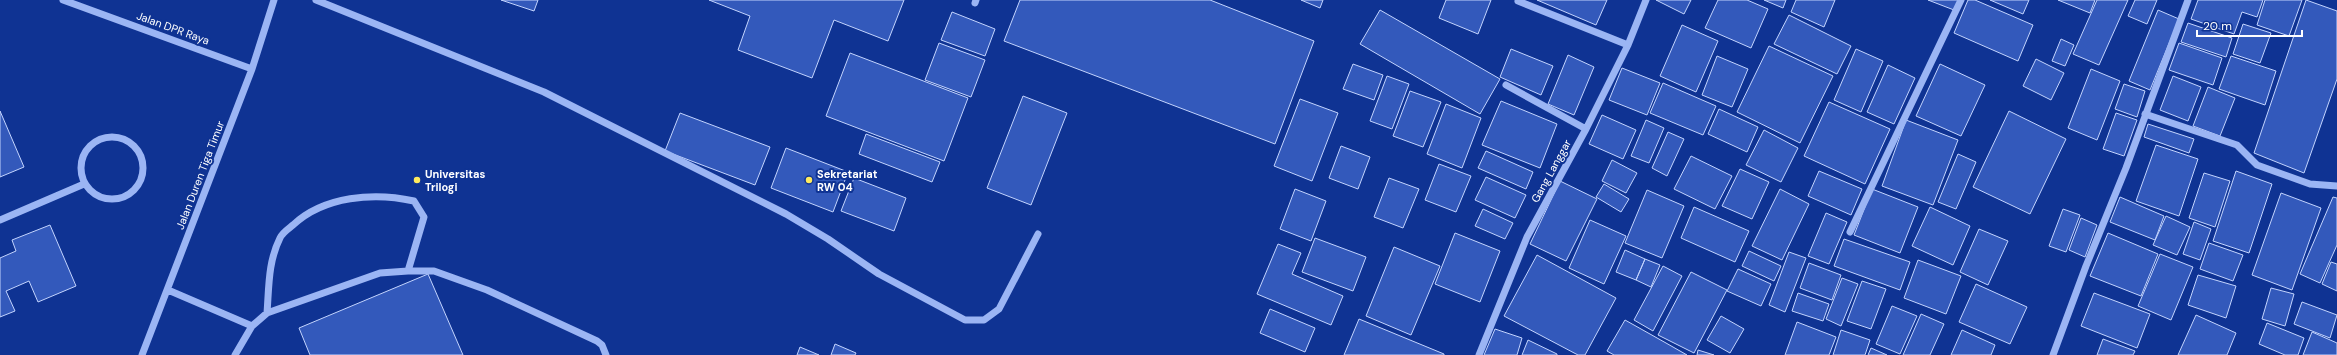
<svg xmlns="http://www.w3.org/2000/svg" width="2337" height="355" font-family="'DM Sans',sans-serif">
<style>
.building{fill:#3359bb;stroke:#c3d4fe}
.lines{fill:none;stroke-linecap:round;stroke-linejoin:round}
.minor{stroke:#9bb5f4;stroke-width:7}
.poi-dot{fill:#ffeb5e;stroke:#0f3393;stroke-width:1.5}
.labels{text-anchor:middle;dominant-baseline:central;stroke-width:4;stroke-linejoin:round;paint-order:stroke}
.street-label{font-size:11px;fill:#fff;stroke:#0f3393}
.poi-label{font-size:11px;font-weight:bold;fill:#fff;stroke:#0f3393;text-anchor:start}
</style>
<rect width="100%" height="100%" fill="#0f3393"/>
<!-- building -->
<path class="building" d="M501 0H538L534 11Z
M709 0H904L888 41 834 20 812 78 738 50 750 16Z
M1020 0H1210L1314 41 1275 144 1004 41Z
M1301 0H1323L1320 8Z
M1446 0H1491L1478 34 1439 18Z
M1537 0H1607L1596 25Z
M1656 0H1691L1684 14Z
M1718 0H1747L1768 9 1751 48 1705 28Z
M1764 0H1786L1783 8Z
M1796 0H1835L1824 27 1791 12Z
M1928 0H1959L1954 10Z
M1968 0H1975L2033 25 2018 61 1954 33Z
M1990 0H2029L2023 14Z
M2058 0H2095L2090 13Z
M2097 0H2128L2099 65 2073 54Z
M2135 0H2157L2147 24 2128 16Z
M2198 0H2263L2257 17 2242 12 2234 34 2191 19Z
M2265 0H2302L2289 36 2257 25Z
M2306 0 2337 11V79L2304 173 2254 153Z
M1380 10 1500 79 1480 114 1360 44Z
M2158 10 2179 19 2150 90 2129 81Z
M952 12 995 29 985 56 941 40Z
M1789 15 1851 46 1837 74 1774 44Z
M2188 23 2232 38 2226 57 2181 42Z
M2243 24 2271 33 2260 63 2233 54Z
M1682 25 1718 41 1696 92 1660 76Z
M2061 39 2074 45 2065 66 2052 61Z
M939 43 985 60 971 97 925 80Z
M2179 43 2222 58 2213 85 2169 70Z
M1769 46 1833 76 1800 143 1737 112Z
M1511 49 1553 66 1541 95 1500 77Z
M1856 49 1883 61 1861 112 1834 100Z
M850 53 968 98 944 161 826 116Z
M1568 55 1594 67 1574 115 1548 104Z
M1717 56 1748 69 1732 107 1702 95Z
M2231 56 2276 71 2265 105 2219 89Z
M2036 59 2064 73 2051 100 2023 86Z
M1353 64 1383 75 1374 100 1343 89Z
M1940 64 1985 85 1961 136 1916 116Z
M1888 65 1915 78 1894 124 1867 112Z
M1622 68 1660 83 1647 115 1609 100Z
M2091 69 2120 81 2097 140 2068 128Z
M1387 76 1409 84 1392 129 1370 121Z
M2173 76 2201 87 2188 121 2160 110Z
M1663 83 1716 106 1703 135 1650 113Z
M2124 84 2145 91 2137 117 2115 109Z
M2208 87 2235 98 2220 136 2193 126Z
M1410 91 1441 102 1423 147 1393 136Z
M1023 96 1067 113 1031 205 987 188Z
M1300 99 1338 113 1312 181 1274 166Z
M1501 101 1557 124 1540 168 1482 145Z
M1829 102 1890 129 1865 184 1804 156Z
M1446 104 1481 118 1462 168 1427 154Z
M1719 109 1758 127 1747 152 1708 134Z
M0 111 24 167 0 177Z
M2009 111 2066 139 2030 214 1973 187Z
M680 113 770 147 755 185 665 151Z
M2116 113 2137 120 2124 156 2103 149Z
M1602 115 1636 130 1623 159 1589 144Z
M1646 120 1664 128 1649 163 1631 156Z
M1906 120 1958 140 1933 205 1882 186Z
M2148 124 2194 139 2189 153 2144 137Z
M1764 130 1798 148 1781 182 1746 165Z
M1668 132 1684 139 1667 176 1652 168Z
M866 134 940 162 932 182 859 154Z
M2156 145 2198 159 2179 216 2136 201Z
M1341 146 1370 157 1358 189 1329 178Z
M786 148 848 172 833 212 771 188Z
M1486 151 1533 172 1526 189 1478 168Z
M1958 154 1976 162 1956 209 1938 202Z
M1691 156 1732 176 1715 209 1674 189Z
M1612 160 1637 173 1626 193 1602 181Z
M1439 164 1471 176 1456 212 1425 200Z
M1740 169 1769 182 1752 219 1722 206Z
M1819 171 1862 189 1851 215 1808 196Z
M2236 171 2272 184 2249 253 2213 241Z
M2204 173 2230 181 2215 227 2189 218Z
M1486 177 1526 195 1515 218 1475 200Z
M854 178 906 198 894 231 841 211Z
M1389 178 1419 189 1403 228 1374 217Z
M1560 181 1597 199 1566 261 1530 244Z
M1604 184 1629 199 1621 212 1596 197Z
M1295 189 1326 201 1311 241 1280 229Z
M1780 189 1809 204 1782 260 1752 246Z
M1872 189 1918 207 1900 253 1854 235Z
M1647 190 1684 206 1662 258 1625 243Z
M2281 193 2321 208 2292 290 2252 275Z
M2120 197 2164 216 2155 240 2110 222Z
M2333 197 2337 198V245L2320 283 2300 274Z
M1694 207 1749 231 1735 262 1681 238Z
M1930 207 1970 226 1953 265 1912 246Z
M1483 209 1513 223 1505 239 1475 226Z
M2063 209 2080 215 2066 252 2049 246Z
M1826 213 1847 222 1829 264 1808 256Z
M2166 216 2190 227 2177 255 2153 245Z
M2081 218 2097 225 2085 257 2069 250Z
M1590 220 1626 236 1604 284 1569 268Z
M2194 222 2211 229 2200 260 2183 254Z
M50 225 76 286 38 302 29 281 6 291 15 311 0 317V258L16 251 12 240Z
M1979 229 2008 241 1988 285 1960 272Z
M1455 233 1500 251 1480 302 1435 284Z
M2108 233 2158 254 2141 296 2090 276Z
M1315 238 1366 257 1353 291 1302 272Z
M1844 239 1910 262 1900 290 1834 266Z
M2209 243 2243 255 2233 281 2200 269Z
M1278 244 1301 253 1292 274 1343 296 1331 325 1257 294Z
M1394 247 1440 266 1411 335 1366 316Z
M1625 250 1645 259 1636 280 1616 272Z
M1749 251 1781 266 1774 281 1742 266Z
M1789 252 1806 258 1785 312 1769 305Z
M2160 254 2193 267 2171 320 2138 306Z
M1537 255 1616 298 1585 355H1578L1504 316Z
M1645 259 1660 265 1651 287 1636 280Z
M1918 260 1961 276 1946 314 1904 298Z
M2331 262 2337 264V291L2322 284Z
M1809 263 1841 275 1832 300 1800 288Z
M1663 266 1682 276 1653 331 1634 320Z
M1738 269 1771 284 1761 306 1727 291Z
M1691 272 1727 290 1694 353 1658 335Z
M428 274 463 355H310L299 328Z
M2198 275 2236 286 2226 318 2188 305Z
M1842 278 1858 284 1841 326 1826 319Z
M1862 281 1886 289 1871 329 1847 321Z
M1976 284 2027 307 2010 344 1959 322Z
M2271 288 2294 294 2285 326 2262 319Z
M1798 293 1829 304 1823 321 1792 311Z
M2094 293 2150 314 2137 348 2081 326Z
M2302 302 2337 315 2330 338 2294 324Z
M1892 306 1917 316 1900 354 1876 344Z
M1270 309 1315 328 1305 352 1260 333Z
M1921 314 1944 324 1930 355H1903Z
M2196 315 2236 333 2227 355H2178Z
M1721 316 1744 329 1730 353 1707 340Z
M1359 319 1444 354V355H1344Z
M1625 320 1666 343 1687 355H1614L1607 351Z
M1797 322 1836 337 1829 355H1785Z
M2267 323 2304 338 2298 355H2285L2259 344Z
M1495 329 1522 338 1517 355H1484Z
M1841 330 1870 340 1865 355H1833Z
M1962 330 1995 345 1991 355H1951Z
M2312 332 2337 343V355H2303Z
M2103 339 2135 351 2133 355H2097Z
M1528 340 1557 354V355H1522Z
M835 344 856 353 855 355H831Z
M800 347 819 355H797Z
M1871 348 1887 355H1868Z
M1698 350 1714 355H1697Z"/>
<g class="lines">
<!-- minor -->
<path class="minor" d="M63 0 252 69
M316 0 544 92 786 214 828 239 879 274 965 320H984L999 309 1038 234
M1518 1 1628 45
M975 3 976 0
M1506 85 1586 129
M2145 114 2237 145 2257 165 2310 184 2337 186
M81 168a31 31 0 1 1 62 0a31 31 0 1 1-62 0Z
M0 220 84 184
M1850 232 1961 0
M168 290 252 326
M267 313C269 287 268 262 280 238 282 233 288 229 293 225 324 196 374 192 414 201L424 217 408 271
M142 355 252 69 274 0
M235 355 252 326 267 313 380 273 408 271H434L487 290 597 341 602 345 606 355
M1479 355 1527 237 1586 129 1628 45 1646 0
M2053 355 2086 266 2126 168 2188 0"/>
</g>
<!-- markers -->
<g class="poi-dot">
<circle cx="417" cy="180" r="4"/>
<circle cx="809" cy="180" r="4"/>
</g>
<g class="labels">
<!-- street labels -->
<g class="street-label">
<text transform="translate(173 28) rotate(20)">Jalan DPR Raya</text>
<text transform="translate(1551 171) rotate(-61)">Gang Langgar</text>
<text transform="translate(200 175) rotate(-69)">Jalan Duren Tiga Timur</text>
</g>
<!-- poi labels -->
<g class="poi-label">
<text x="425" y="174">Universitas<tspan x="425" dy="13">Trilogi</tspan></text>
<text x="817" y="174">Sekretariat<tspan x="817" dy="13">RW 04</tspan></text>
</g>
</g>
<!-- scale -->
<path d="M2197 30v6h105v-6" fill="none" stroke="#ffffff" stroke-width="2"/>
<text x="2203" y="30" font-size="12" fill="#ffffff" stroke="#0f3393" stroke-width="3" paint-order="stroke">20 m</text>
</svg>
